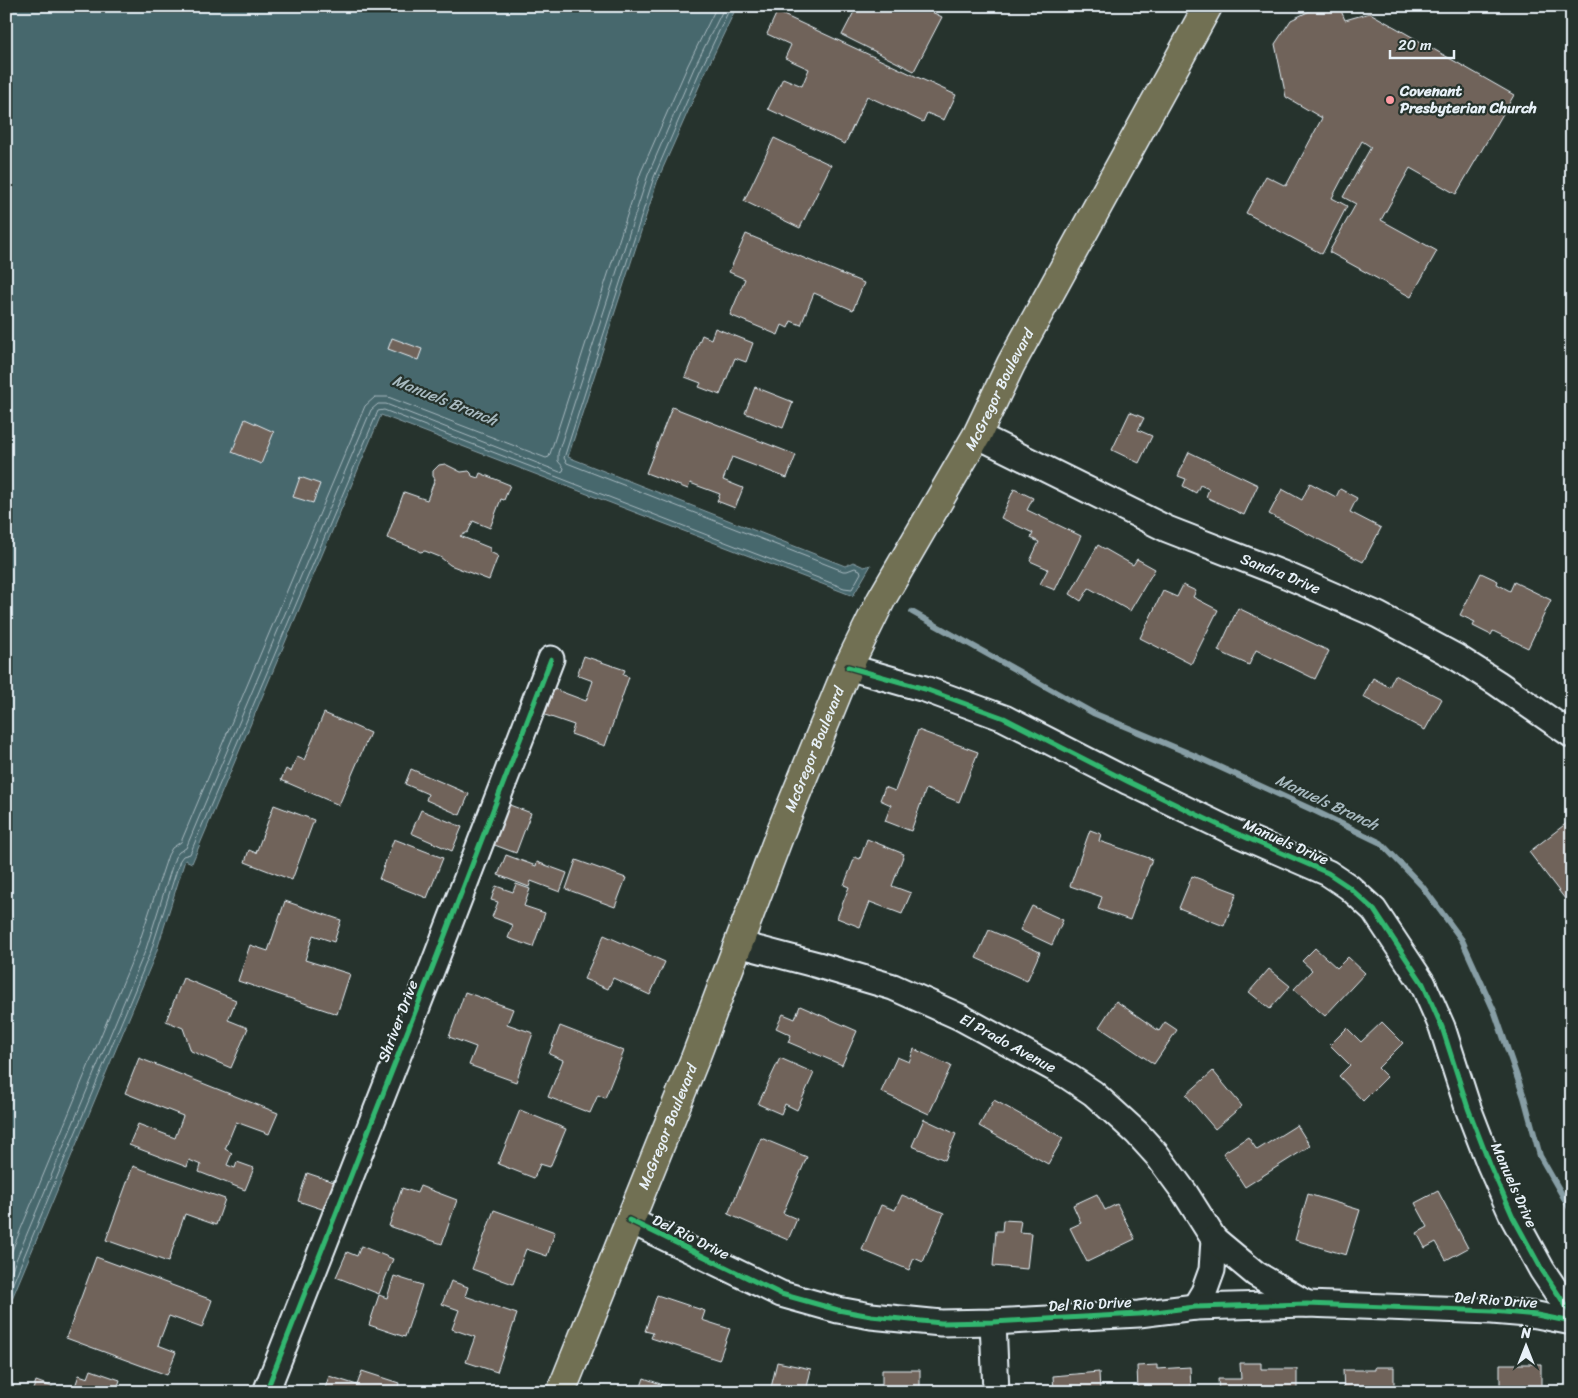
<svg xmlns="http://www.w3.org/2000/svg" width="1578" height="1398" font-family="Sriracha,sans-serif">
<style>
.water{fill:#47676d;stroke:#879ea5}
.lines{fill:none;stroke-linecap:round;stroke-linejoin:round}
.shore{stroke:#a8bac0;stroke-width:1}
.stream{stroke:#879ea5;stroke-width:6}
.building{fill:#6f645a;stroke:#e8f1f8}
.minor-casing{stroke:#e8f1f8;stroke-width:29}
.major-casing{stroke:#e8f1f8;stroke-width:31}
.minor{stroke:#26332d;stroke-width:25}
.major{stroke:#716f52;stroke-width:28}
.cycleway-casing{stroke:#26332d;stroke-width:8}
.cycleway{stroke:#33b770;stroke-width:5}
.poi-dot{fill:#ff9aa2;stroke:#26332d;stroke-width:2}
.labels{text-anchor:middle;dominant-baseline:central;stroke-width:4.5;stroke-linejoin:round;paint-order:stroke}
.poi-label{font-size:15px;font-weight:bold;fill:#e8f1f8;stroke:#26332d;text-anchor:start}
.street-label{font-size:15px;fill:#e8f1f8;stroke:#26332d}
.water-label{font-size:16px;font-style:italic;fill:#a8bac0;stroke:#26332d}
</style>
<rect width="100%" height="100%" fill="#26332d"/>
<filter id="ink" filterUnits="userSpaceOnUse"><feTurbulence type="fractalNoise" baseFrequency=".02" numOctaves="2"/><feDisplacementMap in="SourceGraphic" scale="10" xChannelSelector="R" yChannelSelector="G"/><feConvolveMatrix kernelMatrix="1 2 1 2 8 2 1 2 1" color-interpolation-filters="sRGB"/></filter>
<g filter="url(#ink)">
<!-- water -->
<path class="water" d="M6 6H737L705 73 658 179 568 457 845 566 853 562 864 567 871 565 853 596 843 592 381 415 192 863 185 860 156 953 6 1313Z"/>
<g class="lines">
<!-- shore -->
<path class="shore" d="M6 1265 138 946 168 855 172 848 181 842 365 406 375 397H388L546 458 549 457 641 172 688 65 717 6
M6 1284 146 949 175 857 179 852 186 848 371 410 378 404H386L560 472 563 471 564 468 558 461V453L648 175 694 68 725 6
M6 1300 151 951 180 860 183 856 190 854 378 411 384 410 844 588 852 589 861 573 860 570 855 568 847 571H843L567 463 564 458 654 177 700 71 731 6"/>
<!-- stream -->
<path class="stream" d="M912 612 1093 713 1193 755 1315 811 1381 843 1422 886 1462 940 1495 1013 1524 1097 1540 1156 1572 1212"/>
</g>
<!-- building -->
<path class="building" d="M857 6H920L942 17 914 71 842 35Z
M1320 6H1339L1345 20 1370 13 1514 95 1456 194 1410 168 1381 220 1437 251 1411 297 1329 252 1356 204 1343 197 1371 147 1362 141 1332 198 1347 206 1322 254 1246 213 1266 176 1286 186 1322 118 1286 97 1275 44 1291 20Z
M777 12 956 95 944 120 927 113 923 122 867 96 845 144 768 109 783 78 802 86 809 69 785 58 791 45 767 34Z
M774 138 831 165 800 228 744 201Z
M746 234 864 283 853 310 814 293 801 325 791 321 788 328 782 325 778 335 730 315 745 279 729 272Z
M715 328 753 343 746 362 735 358 720 395 699 387 701 383 685 377 702 335 711 339Z
M392 338 422 349 418 360 388 349Z
M755 387 793 402 783 428 745 413Z
M672 407 796 455 787 478 732 457 723 480 743 488 735 508 717 501 720 494 690 483 688 489 646 473Z
M1130 412 1144 418 1138 430 1152 436 1139 463 1112 450Z
M245 419 274 432 261 464 232 452Z
M1189 452 1258 485 1244 515 1206 497 1209 489 1200 485 1196 493 1183 486 1186 479 1178 476Z
M445 464 461 472 469 471 471 473 472 476 478 478 480 473 510 485 504 500 501 499 490 528 473 521 468 532 460 536 490 548V552L498 556 489 580 450 565 440 557 425 551 420 552 416 549 387 538 404 492 427 500 435 479 433 476V471L439 465Z
M300 477 320 484 313 503 293 497Z
M1310 483 1336 497 1340 489 1357 498 1350 512 1381 528 1363 562 1269 514 1282 489 1302 500Z
M1014 489 1033 498 1027 510 1081 536 1055 590 1040 584 1048 569 1030 561 1039 542 1031 538 1033 533 1001 518Z
M1098 545 1133 565 1137 559 1155 569 1130 611 1089 588 1081 601 1070 594Z
M1481 573 1498 581 1497 584 1510 591 1514 582 1551 600 1528 648 1493 631 1491 635 1473 626 1475 622 1460 615Z
M1183 585 1196 591 1193 597 1218 610 1191 664 1140 638 1163 591 1177 597Z
M1238 608 1329 651 1315 679 1256 650 1249 665 1218 651Z
M584 656 625 670 623 675 629 677 605 746 571 734 574 725 545 715 554 689 586 701 593 681 577 675Z
M1395 675 1442 699 1425 730 1363 697 1373 678 1389 687Z
M324 713 370 733 339 805 281 780 286 769 291 772 297 757 304 760Z
M918 730 978 752 959 802 926 789 911 831 885 821 891 805 880 800 885 787 895 791Z
M411 769 469 794 460 815 426 800 428 794 405 784Z
M507 804 531 813 516 853 492 844Z
M274 805 314 820 292 880 245 862 249 850 256 853Z
M421 810 462 827 452 851 411 833Z
M1572 819V908L1529 852Z
M1090 830 1101 834 1099 841 1152 859 1130 920 1098 909 1102 897 1070 886Z
M394 839 443 858 427 898 379 879Z
M867 839 904 854 892 886 911 893 902 914 870 902 860 927 837 918 849 887 844 885 855 857 860 859Z
M506 855 536 866 537 862 567 873 560 892 531 881 529 887 498 875Z
M576 860 626 878 615 907 566 889Z
M1192 876 1237 893 1224 926 1179 908Z
M516 884 530 889 524 906 545 913 533 947 508 938 513 925 492 917 498 902 491 900 496 886 513 892Z
M285 901 341 920 334 942 313 935 305 960 350 974 337 1014 238 981 250 945 268 951Z
M1032 906 1063 920 1052 945 1020 930Z
M989 930 1040 952 1027 981 976 958Z
M604 935 665 962 650 995 613 978 608 989 584 979Z
M1315 948 1337 968 1348 957 1365 973 1325 1016 1294 989 1312 970 1302 961Z
M1269 969 1290 986 1270 1009 1249 992Z
M183 978 236 1000 228 1020 248 1028 231 1068 191 1051 183 1028 166 1021Z
M465 992 513 1009 507 1024 533 1033 516 1082 469 1065 476 1047 449 1037Z
M1116 1001 1159 1031 1165 1022 1177 1030 1154 1064 1099 1027Z
M800 1006 857 1031 842 1065 788 1042 791 1035 776 1028 783 1014 795 1019Z
M1382 1022 1403 1043 1378 1068 1387 1077 1363 1101 1339 1076 1350 1065 1330 1045 1347 1028 1361 1042Z
M560 1026 624 1051 605 1098 598 1095 590 1113 548 1097 563 1060 549 1054Z
M914 1049 951 1066 929 1114 881 1092 897 1057 909 1062Z
M139 1058 278 1113 269 1134 236 1122 225 1149 232 1153 227 1165 235 1168 237 1162 254 1168 245 1190 199 1172 201 1165 189 1160 187 1167 129 1145 138 1124 175 1138 183 1116 125 1093Z
M780 1058 814 1073 797 1110 785 1104 781 1114 758 1104Z
M1213 1071 1242 1106 1215 1129 1186 1095Z
M994 1100 1063 1138 1048 1164 979 1126Z
M520 1110 566 1129 550 1167 540 1164 534 1178 498 1164Z
M924 1119 956 1134 945 1160 912 1146Z
M1297 1125 1310 1146 1245 1187 1223 1153 1248 1137 1257 1150Z
M761 1138 807 1157 783 1213 797 1219 788 1240 728 1214Z
M133 1166 225 1199 216 1225 185 1214 168 1262 106 1240Z
M307 1173 334 1182 325 1210 298 1201Z
M420 1186 457 1200 442 1244 389 1226 402 1188 417 1193Z
M1438 1191 1468 1248 1446 1260 1436 1242 1425 1248 1417 1233 1428 1227 1415 1203Z
M1097 1194 1105 1210 1117 1204 1135 1239 1087 1262 1070 1228 1081 1223 1073 1205Z
M1308 1194 1360 1210 1346 1255 1295 1240Z
M902 1195 944 1213 923 1262 914 1258 909 1270 862 1250 881 1205 895 1210Z
M494 1210 555 1232 547 1256 526 1249 513 1284 472 1269Z
M1003 1220 1021 1221 1019 1232 1031 1233 1027 1269 993 1266 996 1231H1002Z
M361 1246 393 1259 379 1294 336 1277 347 1252 357 1256Z
M96 1257 212 1300 202 1328 169 1316 158 1345 176 1352 167 1375 66 1338Z
M394 1276 422 1285 405 1337 369 1325 379 1295 387 1298Z
M451 1281 468 1287 465 1296 517 1314 497 1372 466 1362 475 1337 452 1329 459 1310 442 1304Z
M657 1295 705 1311 702 1320 730 1329 719 1360 651 1338 653 1333 645 1331Z
M777 1362 811 1369 806 1392H770Z
M1240 1363H1261V1369H1297V1392H1219L1218 1379H1241Z
M1500 1364H1541V1392H1500Z
M1157 1365V1369L1190 1367 1191 1392H1138L1137 1366Z
M1375 1367H1394V1392H1344L1343 1370H1375Z
M91 1370 120 1380 116 1392H73L79 1375 88 1378Z
M882 1370H920V1392H905V1389H882Z
M362 1371 399 1383 397 1392H324L329 1376 357 1385Z
M1099 1372 1100 1392H1054L1053 1376Z
M644 1378 682 1392H639Z
M36 1381 66 1392H32Z"/>
<g class="lines">
<defs>
<g id="minor">
<path id="s1" d="M977 435 1167 529 1288 576 1378 615 1456 657 1497 683 1572 735"/>
<path d="M848 667 925 689 1004 718 1129 782 1231 831 1328 873 1349 887 1374 910 1423 984 1442 1027 1468 1108 1490 1165 1513 1217 1542 1270 1572 1315"/>
<path id="s2" d="M738 944 818 965 893 987 960 1017 1066 1075 1093 1093 1137 1133 1157 1155 1185 1193 1214 1239 1212 1270 1204 1292 1195 1307"/>
<path d="M629 1220 781 1294 838 1310 871 1316 941 1323 993 1322 1139 1314 1195 1307 1307 1304 1492 1311 1537 1315 1572 1322"/>
<path d="M1214 1239 1256 1274 1307 1304"/>
<path d="M993 1322 996 1392"/>
<path d="M266 1392 437 956 551 659"/>
</g>
<g id="major">
<path id="s3" d="M561 1392 696 1056 781 831 848 667 881 600 977 435 1011 364 1208 6"/>
</g>
</defs>
<!-- minor casing -->
<use href="#minor" class="minor-casing"/>
<!-- major casing -->
<use href="#major" class="major-casing"/>
<!-- minor -->
<use href="#minor" class="minor"/>
<!-- major -->
<use href="#major" class="major"/>
<defs>
<path id="cycleway" d="M848 667 925 689 1004 718 1129 782 1231 831 1328 873 1349 887 1374 910 1423 984 1442 1027 1468 1108 1490 1165 1513 1217 1542 1270 1572 1315
M629 1220 781 1294 838 1310 871 1316 941 1323 993 1322 1139 1314 1195 1307 1307 1304 1492 1311 1537 1315 1572 1322
M266 1392 437 956 551 659"/>
</defs>
<!-- cycleway casing -->
<use href="#cycleway" class="cycleway-casing"/>
<!-- cycleway -->
<use href="#cycleway" class="cycleway"/>
</g>
</g>
<!-- markers -->
<circle class="poi-dot" cx="1390" cy="100" r="5"/>
<g class="labels">
<!-- poi labels -->
<g class="poi-label">
<text x="1400" y="91">Covenant<tspan x="1400" dy="17">Presbyterian Church</tspan></text>
</g>
<!-- street labels -->
<g class="street-label">
<text stroke="none"><textPath href="#s3" startOffset="1096">McGregor Boulevard</textPath></text>
<text stroke="none"><textPath href="#s1" startOffset="334">Sandra Drive</textPath></text>
<text stroke="none"><textPath href="#s3" startOffset="691">McGregor Boulevard</textPath></text>
<text transform="translate(1286 842) rotate(24)">Manuels Drive</text>
<text transform="translate(398 1021) rotate(-69)">Shriver Drive</text>
<text stroke="none"><textPath href="#s2" startOffset="289">El Prado Avenue</textPath></text>
<text stroke="none"><textPath href="#s3" startOffset="286">McGregor Boulevard</textPath></text>
<text transform="translate(1514 1185) rotate(66)">Manuels Drive</text>
<text transform="translate(691 1237) rotate(26)">Del Rio Drive</text>
<text transform="translate(1496 1300) rotate(4)">Del Rio Drive</text>
<text transform="translate(1090 1304) rotate(-3)">Del Rio Drive</text>
</g>
<!-- water labels -->
<g class="water-label">
<text transform="translate(445 400) rotate(22)">Manuels Branch</text>
<text transform="translate(1327 802) rotate(25)">Manuels Branch</text>
</g>
</g>
<!-- margin -->
<rect width="1578" height="1398" fill="none" stroke="#26332d" stroke-width="25"/>
<rect x="12" y="12" width="1553" height="1373" fill="none" stroke="#e8f1f8" stroke-width="2" filter="url(#ink)"/>
<!-- north arrow -->
<g transform="translate(1526 1346)" stroke="#26332d" stroke-width="4" paint-order="stroke">
<path d="M0-4L9 19L0 12L-9 19Z" fill="#e8f1f8"/>
<text y="-8" font-size="14" font-weight="bold" text-anchor="middle" fill="#e8f1f8">N</text>
</g>
<!-- scale -->
<path d="M1390 50v8h64v-8" fill="none" stroke="#e8f1f8" stroke-width="2.5"/>
<text x="1398" y="50" font-size="15" fill="#e8f1f8" stroke="#26332d" stroke-width="4" paint-order="stroke">20 m</text>
</svg>
